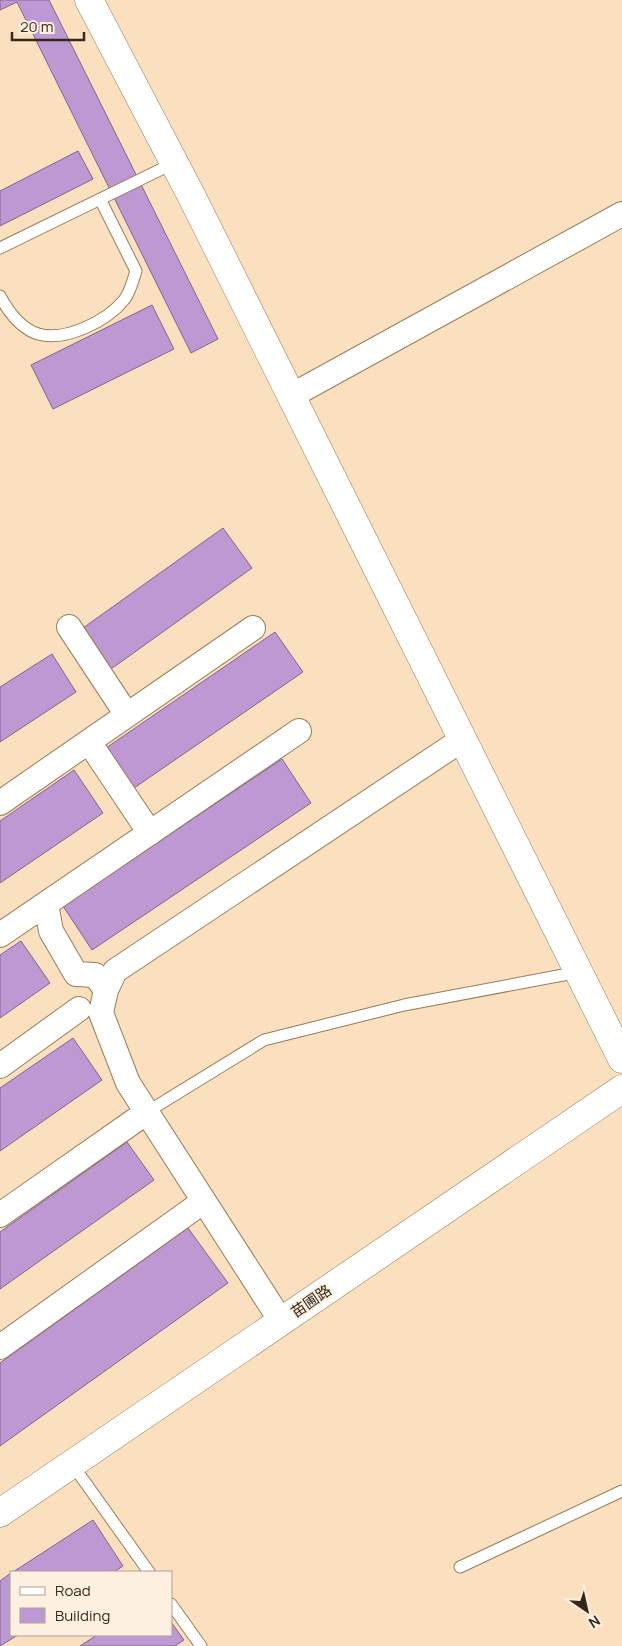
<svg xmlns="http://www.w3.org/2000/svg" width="622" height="1646" font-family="Manrope,'Noto Sans SC',sans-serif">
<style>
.building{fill:#bd98d3;stroke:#7e668c}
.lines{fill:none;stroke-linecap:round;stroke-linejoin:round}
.lane-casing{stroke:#9a7c56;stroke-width:13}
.street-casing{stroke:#9a7c56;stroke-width:26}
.secondary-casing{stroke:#9a7c56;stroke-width:29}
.lane{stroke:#fff;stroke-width:11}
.street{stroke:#fff;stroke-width:24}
.secondary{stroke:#fff;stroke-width:28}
.labels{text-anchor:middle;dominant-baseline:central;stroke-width:4;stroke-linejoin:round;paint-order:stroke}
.street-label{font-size:15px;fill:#36291a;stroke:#fef0e0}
</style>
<rect width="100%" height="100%" fill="#fbe0c0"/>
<!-- building -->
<path class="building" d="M0 0H49L218 339 191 353 17 2 0 10Z
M78 151 93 179 0 226V191Z
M152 305 174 349 53 409 31 365Z
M223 528 252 568 111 669 83 628Z
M275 632 303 672 134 788 106 748Z
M52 654 76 692 0 742V687Z
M282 759 311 803 92 950 63 906Z
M74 770 103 813 0 883V821Z
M21 941 50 983 0 1018V955Z
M73 1038 102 1080 0 1151V1088Z
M127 1142 154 1180 0 1289V1232Z
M188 1228 228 1283 0 1446V1363Z
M93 1520 123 1566 114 1572H13Z
M11 1573V1635H18L0 1646V1581Z
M171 1622 184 1640 175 1646H80L97 1635H171Z"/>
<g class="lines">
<defs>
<path id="lane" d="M0 248 174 163
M0 296C8 311 20 328 38 334 65 342 107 321 124 300 130 293 133 280 136 271L100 199
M147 1112 264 1040 404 1005 579 972
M72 1464 149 1572
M460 1567 622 1491
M171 1604 201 1646"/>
<path id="street" d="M291 396 622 214
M69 627 127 715
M89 742 150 833
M0 803 253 628
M46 904 51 931 76 974 95 975 106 990
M0 935 299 731
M0 1066 79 1009
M0 1215 147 1112
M281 1321 128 1083 101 1013 106 990 115 971 463 739
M0 1347 204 1201"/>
<path id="secondary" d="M89 0 191 195 622 1059
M0 1513 622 1089"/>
</defs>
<!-- lane casing -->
<use href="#lane" class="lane-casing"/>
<!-- street casing -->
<use href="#street" class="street-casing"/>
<!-- secondary casing -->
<use href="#secondary" class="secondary-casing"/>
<!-- lane -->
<use href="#lane" class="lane"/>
<!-- street -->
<use href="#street" class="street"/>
<!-- secondary -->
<use href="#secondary" class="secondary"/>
</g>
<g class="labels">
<!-- street labels -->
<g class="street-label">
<text transform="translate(311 1301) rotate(-34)">苗圃路</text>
</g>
</g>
<!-- legend -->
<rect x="10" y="1571" width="162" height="65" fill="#fef0e0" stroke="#aea091"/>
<rect x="20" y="1587" width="25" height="8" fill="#ffffff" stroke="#aea091"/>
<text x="55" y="1596" font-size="15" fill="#36291a">Road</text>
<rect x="20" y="1608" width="25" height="15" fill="#bd98d3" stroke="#aea091"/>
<text x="55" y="1621" font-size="15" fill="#36291a">Building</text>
<!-- north arrow -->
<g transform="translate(587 1611) rotate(146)" stroke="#fef0e0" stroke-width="4" paint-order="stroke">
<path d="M0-4L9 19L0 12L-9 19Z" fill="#36291a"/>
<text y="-8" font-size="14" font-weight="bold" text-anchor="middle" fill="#36291a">N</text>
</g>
<!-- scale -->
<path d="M12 32v8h72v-8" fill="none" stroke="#36291a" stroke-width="2.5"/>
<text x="20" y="32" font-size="15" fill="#36291a" stroke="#fef0e0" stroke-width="4" paint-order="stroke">20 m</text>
</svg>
